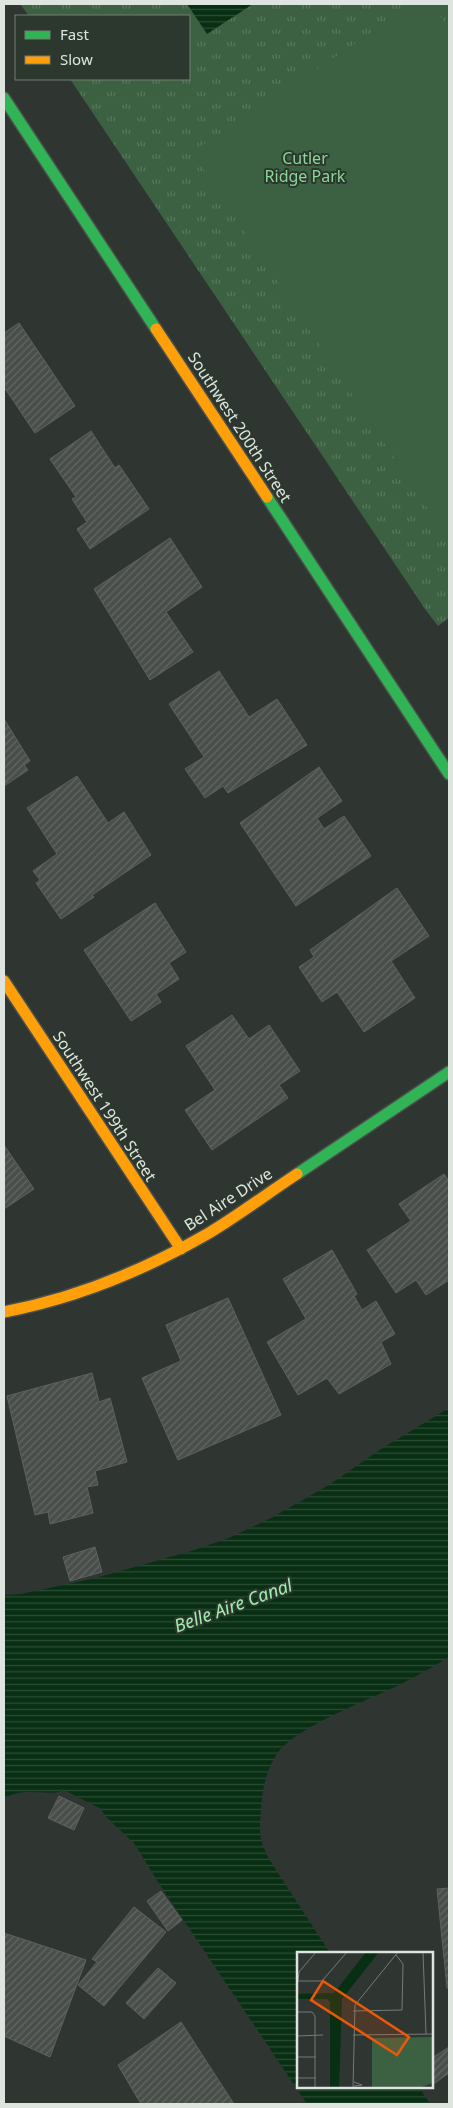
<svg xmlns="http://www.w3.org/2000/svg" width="453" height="2108" font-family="'Noto Sans',sans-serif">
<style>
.grass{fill:url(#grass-tufts)}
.garden{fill:#3c6042}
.water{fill:url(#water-rules)}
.building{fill:url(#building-hatch);stroke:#5d625e}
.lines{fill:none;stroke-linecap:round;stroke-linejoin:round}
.fast-casing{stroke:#4c504d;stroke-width:14}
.slow-casing{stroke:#4c504d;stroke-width:14}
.fast{stroke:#30b455;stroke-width:11}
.slow{stroke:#ff9f0a;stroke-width:11}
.labels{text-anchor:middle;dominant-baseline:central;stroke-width:4;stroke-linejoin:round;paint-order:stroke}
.park-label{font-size:16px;fill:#8ad797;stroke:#2c382e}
.street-label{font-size:16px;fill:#dde5de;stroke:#2c382e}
.water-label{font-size:18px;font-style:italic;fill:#a0eead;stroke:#2c382e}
.inset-road{fill:none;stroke:#757b76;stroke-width:1}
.view{fill:#e8590c;fill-opacity:0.15;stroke:#e8590c;stroke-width:2.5}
.inset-edge{fill:none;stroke:#dde5de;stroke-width:2.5}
</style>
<defs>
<pattern id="grass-tufts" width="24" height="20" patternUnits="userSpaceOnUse" patternTransform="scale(1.25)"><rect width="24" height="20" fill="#3c6042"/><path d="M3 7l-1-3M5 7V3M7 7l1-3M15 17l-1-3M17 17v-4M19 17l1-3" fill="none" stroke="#58775d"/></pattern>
<pattern id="water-rules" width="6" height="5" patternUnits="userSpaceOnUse" patternTransform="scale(1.25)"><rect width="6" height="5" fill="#082f13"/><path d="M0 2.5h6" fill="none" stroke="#2c4d35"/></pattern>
<pattern id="building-hatch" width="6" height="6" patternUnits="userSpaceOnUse" patternTransform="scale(1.25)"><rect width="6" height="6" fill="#494e4a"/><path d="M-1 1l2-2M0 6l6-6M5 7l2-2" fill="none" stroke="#636764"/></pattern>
</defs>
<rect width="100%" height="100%" fill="#2f3530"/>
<!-- grass -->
<path class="grass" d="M20 4H449V618L438 626 425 609 70 79H189V16H29Z"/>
<!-- garden -->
<path class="garden" d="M415 4H432L449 29V541L192 152Z"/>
<!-- water -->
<path class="water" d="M187 4H253L207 34Z
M449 1408V1657C434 1666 419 1675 403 1683 372 1699 291 1728 275 1757 265 1774 262 1791 261 1811 259 1832 259 1840 269 1859L330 1953H298V2087H419L430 2104H307L158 1882 134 1843 106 1817 101 1809 62 1789 60 1792C41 1795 21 1787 4 1799V1595L21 1594 96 1578 191 1551 229 1538 273 1517 329 1485 381 1449Z"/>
<!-- building -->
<path class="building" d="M19 323 75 406 35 433 4 387V333Z
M91 431 115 468 119 465 149 509 90 549 77 529 87 522 72 499 76 497 50 459Z
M170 538 202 587 166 612 193 652 150 680 94 589Z
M219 671 249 717 277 699 307 745 228 793 223 786 205 798 185 769 204 757 169 704Z
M4 719 30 761 24 765 28 770 4 786Z
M319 767 342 801 317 818 324 829 344 816 371 856 296 906 240 823Z
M77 776 108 823 124 812 151 855 92 895 94 897 61 919 36 883 40 880 33 871 57 854 27 808Z
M397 888 429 936 391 961 415 998 364 1032 337 992 322 1002 299 967 314 957 310 950Z
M155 903 186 952 169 963 179 979 156 994 161 1002 131 1021 84 950Z
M232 1015 249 1039 269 1025 300 1071 279 1085 288 1098 212 1150 185 1110 215 1090 186 1046Z
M4 1145 34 1189 4 1209Z
M444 1174 449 1181V1280L426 1295 416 1280 396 1293 367 1250 411 1221 399 1204Z
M332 1250 357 1294 354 1296 362 1310 376 1301 395 1334 381 1342 391 1364 339 1394 327 1378 298 1395 267 1342 306 1319 283 1279Z
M228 1298 281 1415 178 1460 142 1378 181 1361 166 1325Z
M92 1373 99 1402 110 1398 127 1462 95 1471 98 1485 87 1487 93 1513 50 1524 48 1512 35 1515 7 1396Z
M95 1547 102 1572 70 1581 63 1557Z
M59 1796 84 1808 74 1830 48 1818Z
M449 1888V1988H447L437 1889Z
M161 1891 182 1920 168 1931 147 1901Z
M134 1907 166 1932 104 2006 78 1985 97 1962 92 1959Z
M4 1933 86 1960 50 2057 4 2036Z
M158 1968 176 1983 144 2019 126 2003Z
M181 2022 234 2104H141L118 2065Z
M449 2047V2073L432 2085V2058Z"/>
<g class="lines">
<defs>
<path id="fast" d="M4 98 156 329
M267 497 449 774
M297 1174 449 1072"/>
<path id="slow" d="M156 329 267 497
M4 981 181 1249
M4 1312C77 1298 145 1270 209 1233 239 1215 268 1193 297 1174"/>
</defs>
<!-- fast casing -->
<use href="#fast" class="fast-casing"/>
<!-- slow casing -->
<use href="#slow" class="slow-casing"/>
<!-- fast -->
<use href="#fast" class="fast"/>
<!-- slow -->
<use href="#slow" class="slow"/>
</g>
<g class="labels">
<!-- park labels -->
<g class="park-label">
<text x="305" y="158">Cutler<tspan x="305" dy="18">Ridge Park</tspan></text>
</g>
<!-- street labels -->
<g class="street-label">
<text transform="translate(240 427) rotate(57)">Southwest 200th Street</text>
<text transform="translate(105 1106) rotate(57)">Southwest 199th Street</text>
<text transform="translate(228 1199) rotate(-33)">Bel Aire Drive</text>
</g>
<!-- water labels -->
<g class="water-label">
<text transform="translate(233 1605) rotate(-20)">Belle Aire Canal</text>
</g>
</g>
<!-- overview -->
<g transform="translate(297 1952)">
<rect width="136" height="136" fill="#2f3530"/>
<path d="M136 85V131L122 136H75V86Z" fill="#3c6042"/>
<path d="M77 89H101V103L77 105ZM129 89H136V117H130ZM78 108H96L95 133H78Z" fill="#3c6042"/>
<path d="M69 0H82L45 47 42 136H33V50L30 47H0V42L37 41Z" fill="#082f13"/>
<path class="inset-road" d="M126 0 129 82M0 29H25L50 0M1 29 2 20 19 0M56 59 105 58 106 12 99 3M0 60H15L18 64V136M56 83 137 82M0 84 26 83M0 105H19M0 126H19M57 134 65 133 57 130M56 136 58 53 101 0"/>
<path class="view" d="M26 29 112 85 100 103 14 48Z"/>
<rect width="136" height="136" class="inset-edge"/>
</g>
<!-- border -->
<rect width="453" height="2108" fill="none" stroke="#dde5de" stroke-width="10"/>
<!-- legend -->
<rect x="15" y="15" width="175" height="65" fill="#2c382e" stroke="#737d74"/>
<rect x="25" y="31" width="25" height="8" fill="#30b455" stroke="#737d74"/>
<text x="60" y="40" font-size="15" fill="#dde5de">Fast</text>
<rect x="25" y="56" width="25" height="8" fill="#ff9f0a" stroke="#737d74"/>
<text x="60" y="65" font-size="15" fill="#dde5de">Slow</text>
</svg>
